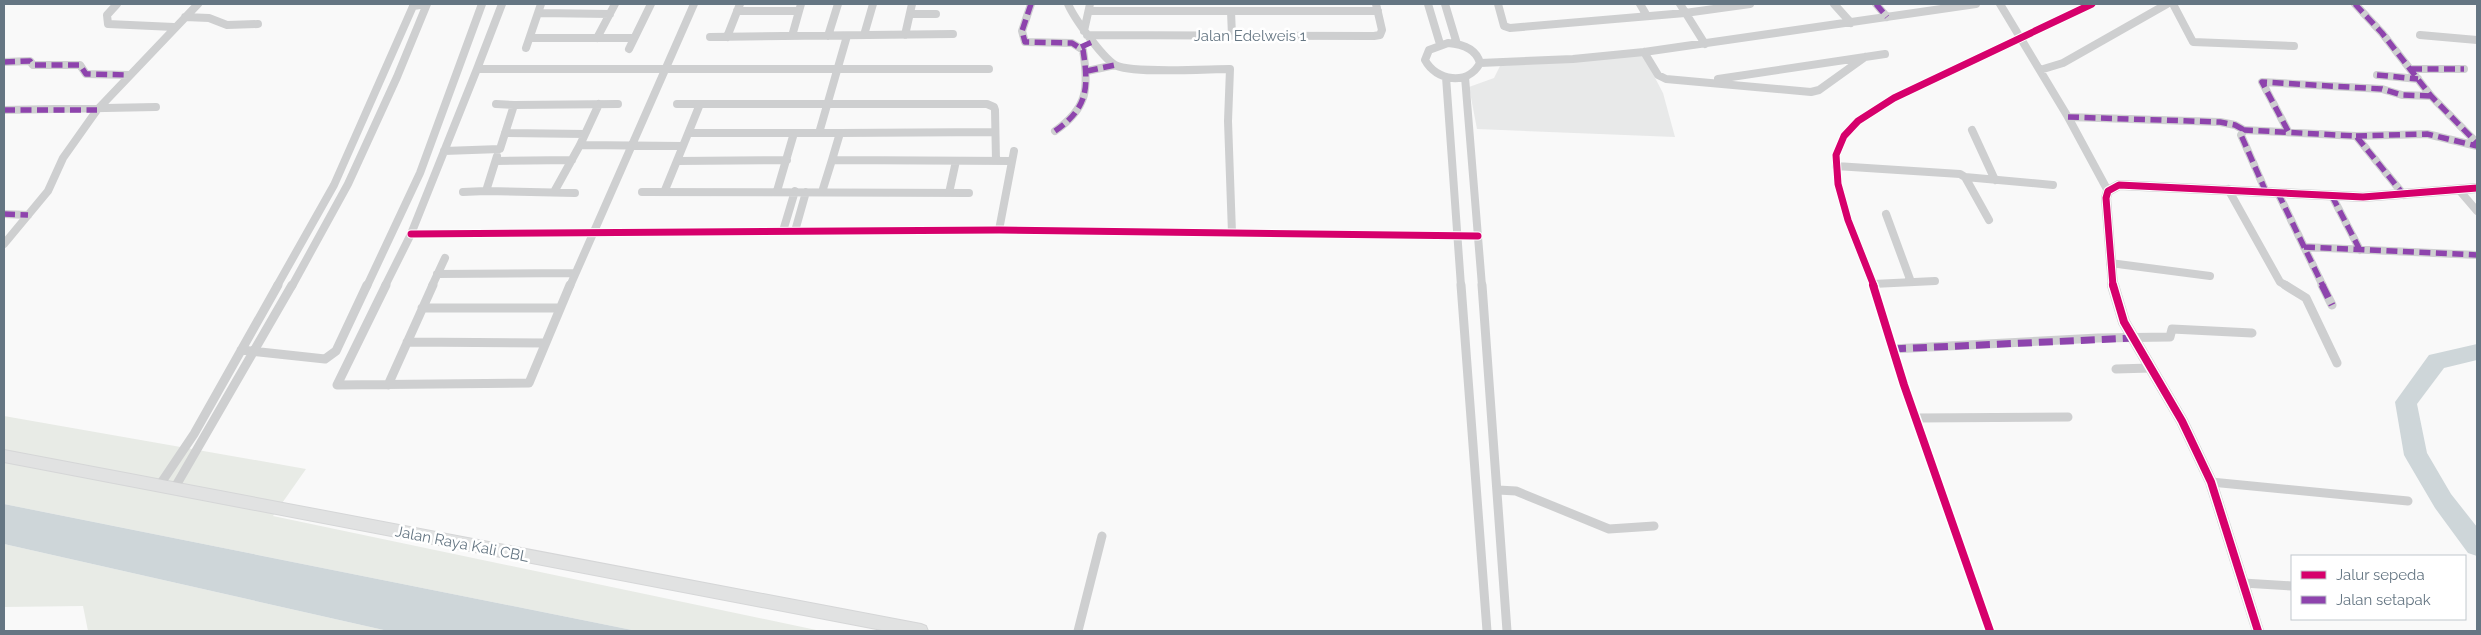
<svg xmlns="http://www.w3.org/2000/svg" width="2481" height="635" font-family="Raleway,sans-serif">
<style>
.built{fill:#e8e9e9}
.green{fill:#e8ebe6}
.water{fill:#ced6d9}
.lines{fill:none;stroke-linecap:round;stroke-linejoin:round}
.river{fill:#ced6d9;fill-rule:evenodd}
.secondary-casing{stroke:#d5d6d7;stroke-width:2}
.minor-far1{stroke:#cecfd0;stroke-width:8}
.minor{stroke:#cecfd0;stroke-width:9}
.tertiary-far1{stroke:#cecfd0;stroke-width:10}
.tertiary{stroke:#cecfd0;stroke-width:12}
.secondary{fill:#e1e2e2;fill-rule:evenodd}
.quiet-far1{stroke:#8e44ad;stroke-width:5.5;stroke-dasharray:11 5.5;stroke-linecap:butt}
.quiet{stroke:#8e44ad;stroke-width:7;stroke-dasharray:14 7;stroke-linecap:butt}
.cycleway-far1-casing{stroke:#fff;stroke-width:9}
.cycleway-casing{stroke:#fff;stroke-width:11}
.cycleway-far1{stroke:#d6006c;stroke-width:7}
.cycleway{stroke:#d6006c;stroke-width:8}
.labels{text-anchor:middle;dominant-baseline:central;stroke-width:5;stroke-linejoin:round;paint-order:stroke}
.street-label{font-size:15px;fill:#657683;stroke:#fff}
</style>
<rect width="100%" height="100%" fill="#f9f9f9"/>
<!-- built -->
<path class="built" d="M1642 53 1663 93 1675 137 1477 129 1469 87 1494 78 1500 66Z"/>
<!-- green -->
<path class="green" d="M4 416 306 469 273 516 821 631H637L4 504Z
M4 544 388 631H88L83 606 4 607Z"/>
<!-- water -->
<path class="water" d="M4 504 637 631H388L4 544Z"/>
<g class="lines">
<!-- river -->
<path class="river" d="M2477 344V360L2444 368 2417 404 2427 453 2451 494 2477 527V556L2468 553 2435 508 2408 462 2404 455 2395 402 2429 355Z"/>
<defs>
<path id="secondary" d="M4 450 921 624 926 626 928 631H887L4 462Z"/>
</defs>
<!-- secondary casing -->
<use href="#secondary" class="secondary-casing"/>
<!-- minor-far1 -->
<path class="minor-far1" d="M117 4 107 15 108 24 174 27
M502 4 477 69H989
M1031 4 1022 31 1025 42 1072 43 1083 50C1089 88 1088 108 1055 131
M1068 4C1074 18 1102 57 1115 65 1130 74 1208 69 1230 69L1228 121 1232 233
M1428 4 1440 44
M1445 4 1457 44
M1498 4 1504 26 1510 28 1685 13 1750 4
M1640 4 1647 16
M1680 4 1705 44
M1834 4 1851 23
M1876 4 1887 17
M2000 4 2068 117 2108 191
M2173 4 2193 42 2294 46
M2355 4 2382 33 2431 96 2477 143
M737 11H798
M1089 11H1378
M1231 11 1232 36
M538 13 610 14
M910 14H936
M185 17 209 18 227 25 258 24
M1084 31 1090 4
M864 35 873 4
M905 35 912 4
M1087 35 1374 36 1380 35 1382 30 1376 4
M2420 35 2477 40
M792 36 801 4
M828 36 838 4
M710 37 953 34
M727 37 740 4
M530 38H634
M597 38 615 4
M1448 43C1462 44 1476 48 1480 63 1468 86 1436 81 1425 60L1429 50Z
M526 48 541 4
M629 49 651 4
M1644 52 1658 75 1666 79 1811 92 1819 90 1865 57
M4 62 30 61 33 65H80L86 74 129 75
M1480 63 1573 59 1644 52 1976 4
M2411 69H2464
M2040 70 2063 63 2167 4
M1087 71 1115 65
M2377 75 2418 79
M1446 77 1461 286
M1465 77 1482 286
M1718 79 1885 54
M677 104H700
M514 105 618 104
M4 110 156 107
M2068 117 2220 122 2235 125 2244 130
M1972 130 1995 180
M2288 131 2262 82 2382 89 2402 95 2431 96
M995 132 840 133 832 160 1012 161
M505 133 585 134
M689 133H794
M840 133H819L847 36
M2356 136 2427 134 2477 146
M580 145 683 146 700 104H987L994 107 995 110 996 161
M444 151 500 149 514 105 496 104
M496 161 572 160
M677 161 787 160
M1836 166 1960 174 1965 177 1989 220
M1965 177 2053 185
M2228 189 2280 282 2287 286
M665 190 683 146
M2459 190 2477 211
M486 191 575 193
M777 191 794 133H819
M463 192 486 191 497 156
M554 192 580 145 599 104
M642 192 969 193
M822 192 832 160
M2266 192 2241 135 2244 130 2356 136 2404 195
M949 193 956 161
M2278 193 2323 286
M2332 196 2360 250
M4 214 28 215
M1886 214 1911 282
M999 230 1014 151
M783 231 795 191
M795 231 806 192
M411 234 999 230 1478 236
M4 244 48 191 63 158 97 110 198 4
M2304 247 2477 255
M2110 263 2210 276
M437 274 575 273
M1873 284 1935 281
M277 286 334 185 414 4
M292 286 348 184 397 77 427 4 413 6
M367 286 420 173 482 4
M385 286 411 234 477 69
M432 286 445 258
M570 286 694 4
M1874 286 1848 220 1838 184 1836 155 1844 136 1858 121 1894 98 2092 4"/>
<!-- minor -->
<path class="minor" d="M386 285 337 385 529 383 570 285
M1461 285 1487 631
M1482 285 1507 631
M1873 285 1904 385 1990 631
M2285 285 2306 298 2337 363
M2322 285 2332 305
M422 308H560
M407 342 545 343
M1892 349 2098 338 2170 337 2172 329 2252 333
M241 350 325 359 336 351 367 285
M2116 369 2151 368
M388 385 433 285
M1916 418 2068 417
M2211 482 2408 501
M159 486 194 434 278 285
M174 489 292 285
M1498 490 1516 491 1609 529 1654 526
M2243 583 2292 586
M1078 631 1102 536"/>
<!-- tertiary-far1 -->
<path class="tertiary-far1" d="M2113 286 2106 198 2108 191 2119 185 2363 197 2477 188"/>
<!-- tertiary -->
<path class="tertiary" d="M2113 285 2124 322 2182 421 2211 482 2258 631"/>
<!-- secondary -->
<use href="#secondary" class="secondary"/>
<!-- quiet-far1 -->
<path class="quiet-far1" d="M1031 4 1022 31 1025 42 1072 43 1083 50C1089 88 1088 108 1055 131
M1876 4 1887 17
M2355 4 2382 33 2431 96 2477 143
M1081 47 1092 42
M4 62 30 61 33 65H80L86 74 129 75
M2411 69H2464
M1087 71 1115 65
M2377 75 2418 79
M4 110H97
M2068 117 2220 122 2235 125 2244 130
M2288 131 2262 82 2382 89 2402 95 2431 96
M2356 136 2427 134 2477 146
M2266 192 2241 135 2244 130 2356 136 2404 195
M2278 193 2323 286
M2332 196 2360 250
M4 214 28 215
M2304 247 2477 255"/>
<!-- quiet -->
<path class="quiet" d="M2322 285 2332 305
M1892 349 2134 338"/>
<defs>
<path id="cycleway-far1" d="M411 234 999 230 1478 236
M1874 286 1848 220 1838 184 1836 155 1844 136 1858 121 1894 98 2092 4
M2113 286 2106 198 2108 191 2119 185 2363 197 2477 188"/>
<path id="cycleway" d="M1873 285 1904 385 1990 631
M2113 285 2124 322 2182 421 2211 482 2258 631"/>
</defs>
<!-- cycleway-far1 casing -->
<use href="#cycleway-far1" class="cycleway-far1-casing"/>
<!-- cycleway casing -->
<use href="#cycleway" class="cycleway-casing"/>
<!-- cycleway-far1 -->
<use href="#cycleway-far1" class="cycleway-far1"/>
<!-- cycleway -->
<use href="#cycleway" class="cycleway"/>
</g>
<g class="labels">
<!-- street labels -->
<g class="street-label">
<text x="1250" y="36">Jalan Edelweis 1</text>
<text transform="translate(462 544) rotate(11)">Jalan Raya Kali CBL</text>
</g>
</g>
<!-- border -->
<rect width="2481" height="635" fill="none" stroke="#657683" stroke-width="10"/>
<!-- legend -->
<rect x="2291" y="555" width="175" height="65" fill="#ffffff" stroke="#c1c8cd"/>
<rect x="2301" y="571" width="25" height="8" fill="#d6006c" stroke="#c1c8cd"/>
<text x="2336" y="580" font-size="15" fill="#657683">Jalur sepeda</text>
<rect x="2301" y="596" width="25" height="8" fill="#8e44ad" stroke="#c1c8cd"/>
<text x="2336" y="605" font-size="15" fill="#657683">Jalan setapak</text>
</svg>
